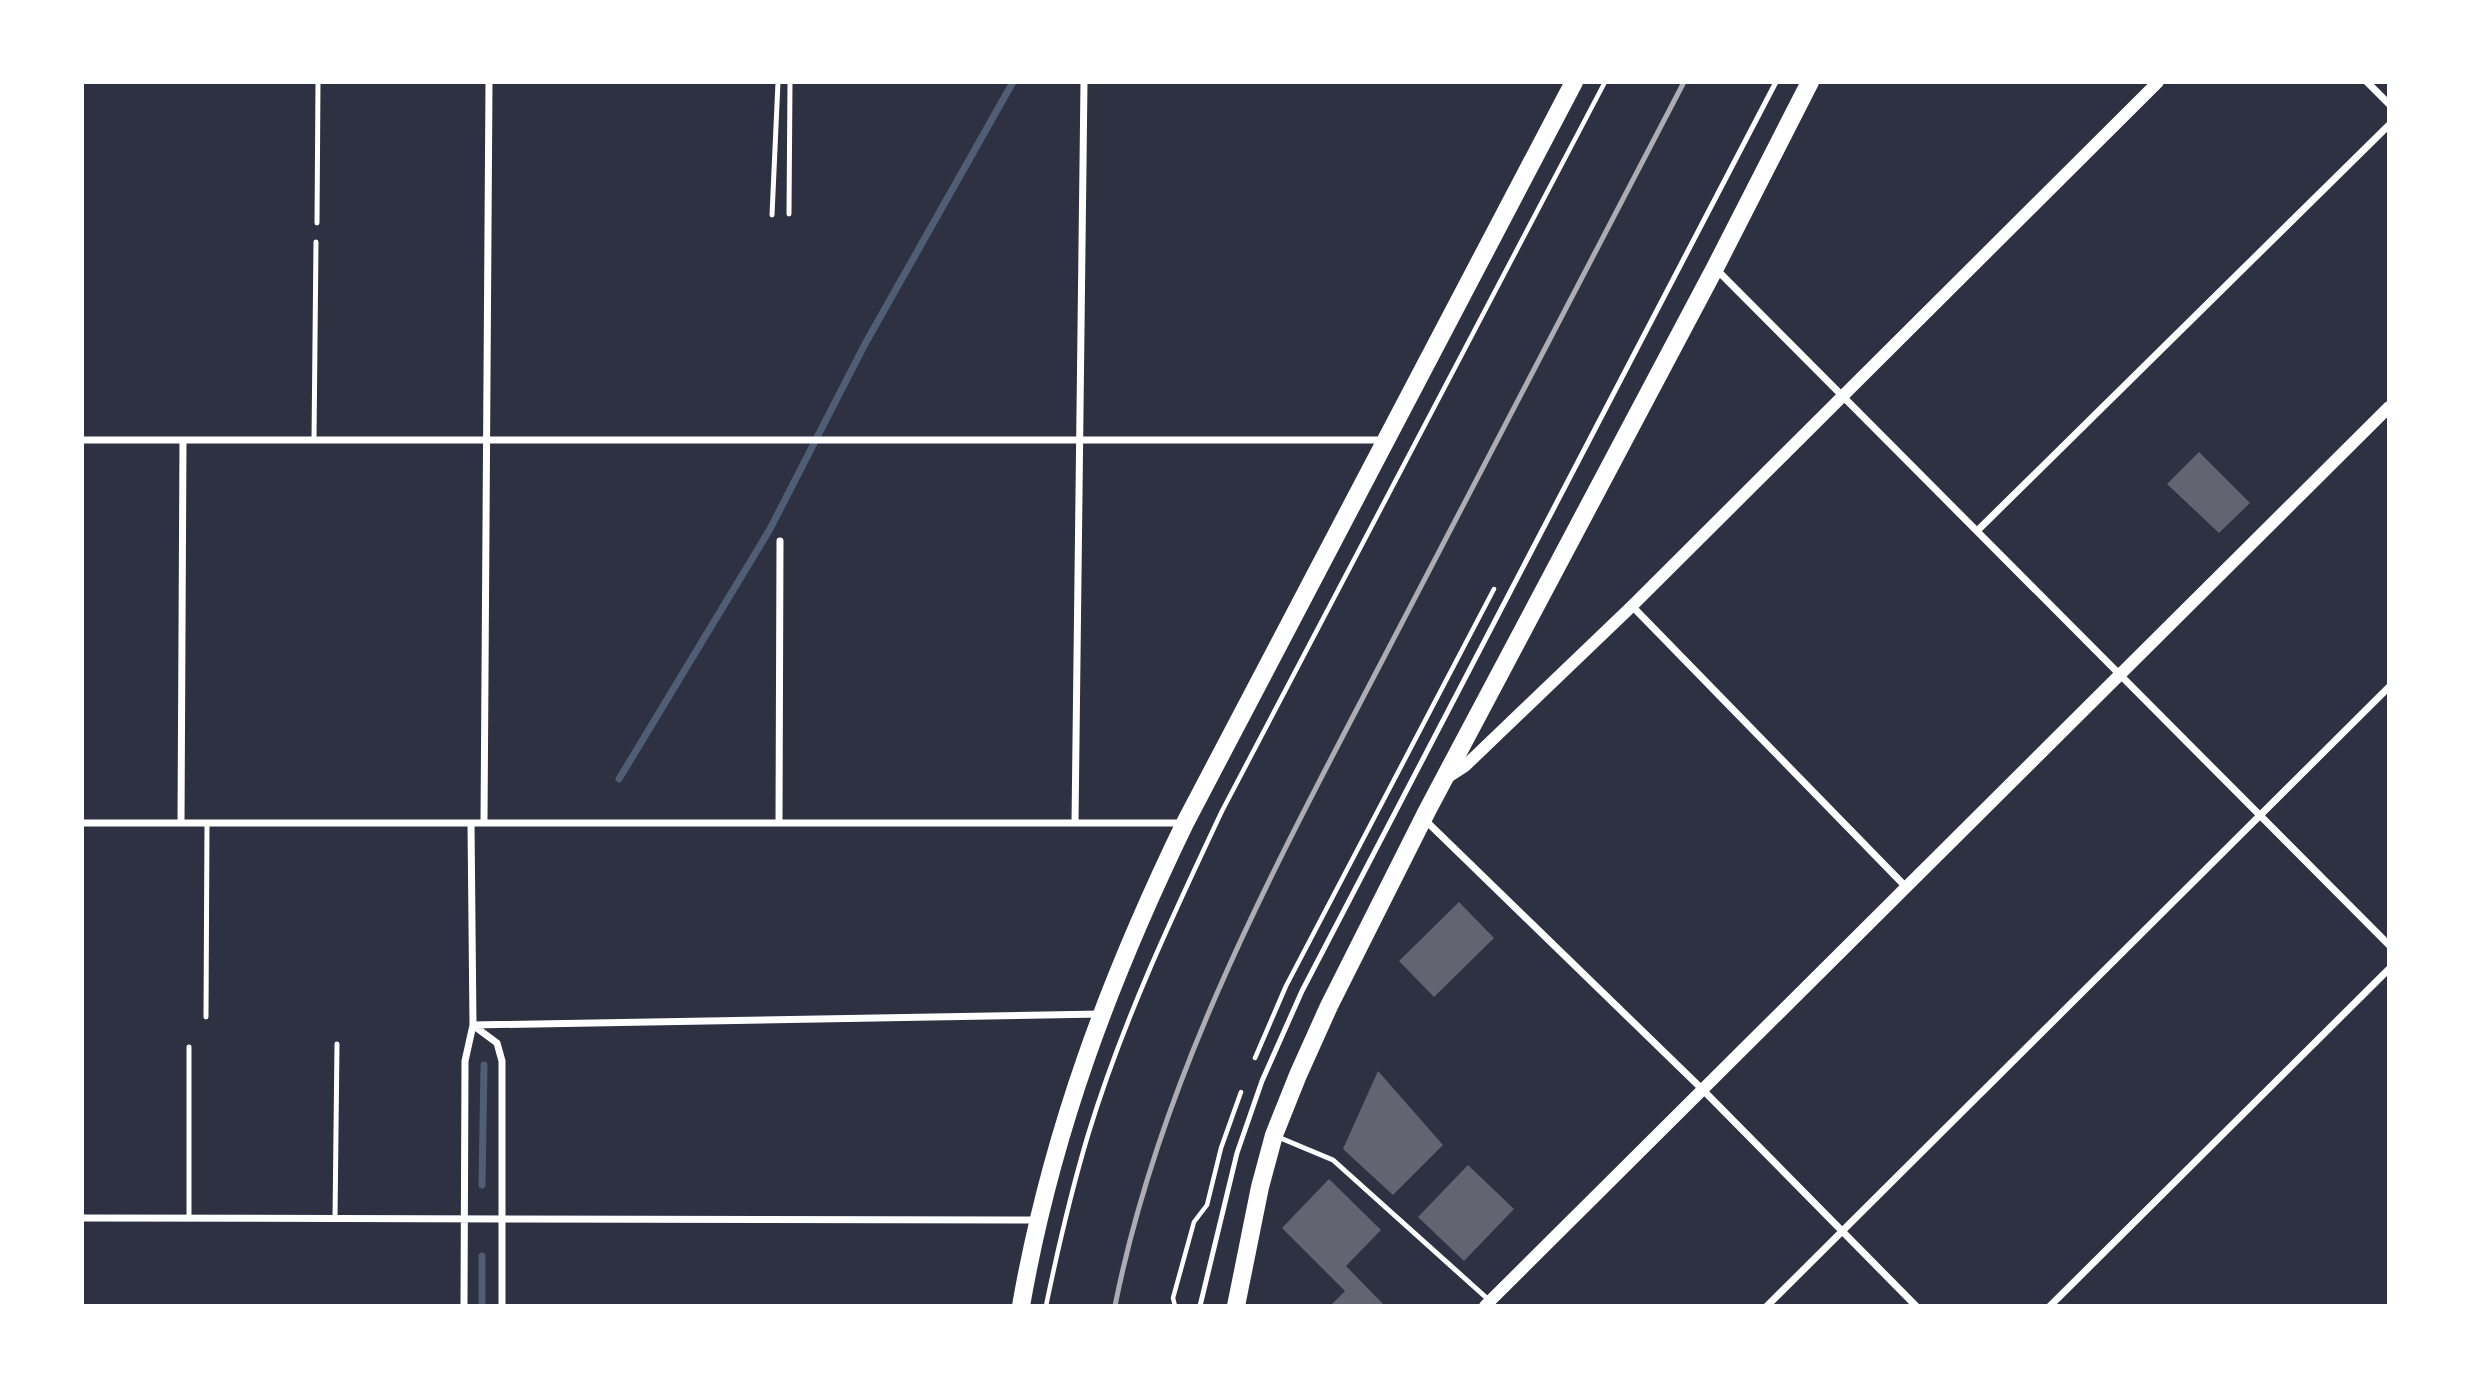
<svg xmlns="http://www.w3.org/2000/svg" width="2471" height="1388" font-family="'PT Sans',sans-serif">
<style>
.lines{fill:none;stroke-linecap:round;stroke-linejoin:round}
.stream{stroke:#4f5d75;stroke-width:7}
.building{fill:#626471}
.path{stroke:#fff;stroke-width:4.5}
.service{stroke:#fff;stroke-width:5}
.minor{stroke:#fff;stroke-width:7}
.tertiary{stroke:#fff;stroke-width:12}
.primary{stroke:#fff;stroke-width:18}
.rail{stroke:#abadb3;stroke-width:5}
</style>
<rect width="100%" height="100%" fill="#2d3142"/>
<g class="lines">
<!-- stream -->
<path class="stream" d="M619 779 770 529 865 344 1013 82
M482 1185 484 1065
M482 1306V1256"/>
</g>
<!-- building -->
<path class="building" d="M2199 452 2250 503 2219 533 2167 484Z
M1459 902 1494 938 1434 997 1399 961Z
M1378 1071 1443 1145 1393 1195 1343 1149Z
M1468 1165 1514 1209 1464 1261 1418 1217Z
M1329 1179 1381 1230 1346 1266 1385 1306H1330L1345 1291 1282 1228Z"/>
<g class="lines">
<!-- path -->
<path class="path" d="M1255 1058 1286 986 1494 589
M1046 1306C1058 1248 1071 1192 1088 1135 1122 1023 1172 917 1222 811L1605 82
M1175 1306 1173 1298 1194 1222 1207 1205 1221 1148 1241 1092"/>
<!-- service -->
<path class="service" d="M789 214 790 82
M772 215 778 82
M317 223 318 82
M314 440 316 242
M206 1017 207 823
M1278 1137 1333 1160 1490 1301
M189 1218V1047
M335 1219 337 1044
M1200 1306 1237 1153 1262 1081 1302 991 1776 82"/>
<!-- minor -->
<path class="minor" d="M2367 82 2389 104
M1715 268 2389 945
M82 440H1386
M1977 531 2389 125
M1632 606 1906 887
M1424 819 1702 1089 1916 1306
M82 823H1185
M181 823 183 440
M484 823 489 82
M779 823 780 541
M1075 823 1084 82
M473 1025 1101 1014
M474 1026 497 1043 502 1061V1306
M82 1218 1038 1220
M464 1306 465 1061 473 1025 471 823
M1767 1306 2389 687
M2050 1306 2389 969"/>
<!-- tertiary -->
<path class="tertiary" d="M1445 779 1465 766 1632 606 2158 82
M1485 1306 2389 407"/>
<!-- primary -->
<path class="primary" d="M1021 1306C1051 1134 1109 980 1185 823L1574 82
M1236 1306 1260 1187 1274 1135 1298 1075 1329 1006 1427 811 1715 268 1810 82"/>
<!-- rail -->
<path class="rail" d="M1115 1306C1161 1075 1274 868 1382 661 1483 468 1583 275 1684 82"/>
</g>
<!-- border -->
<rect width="2471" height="1388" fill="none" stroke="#ffffff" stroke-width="168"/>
</svg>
